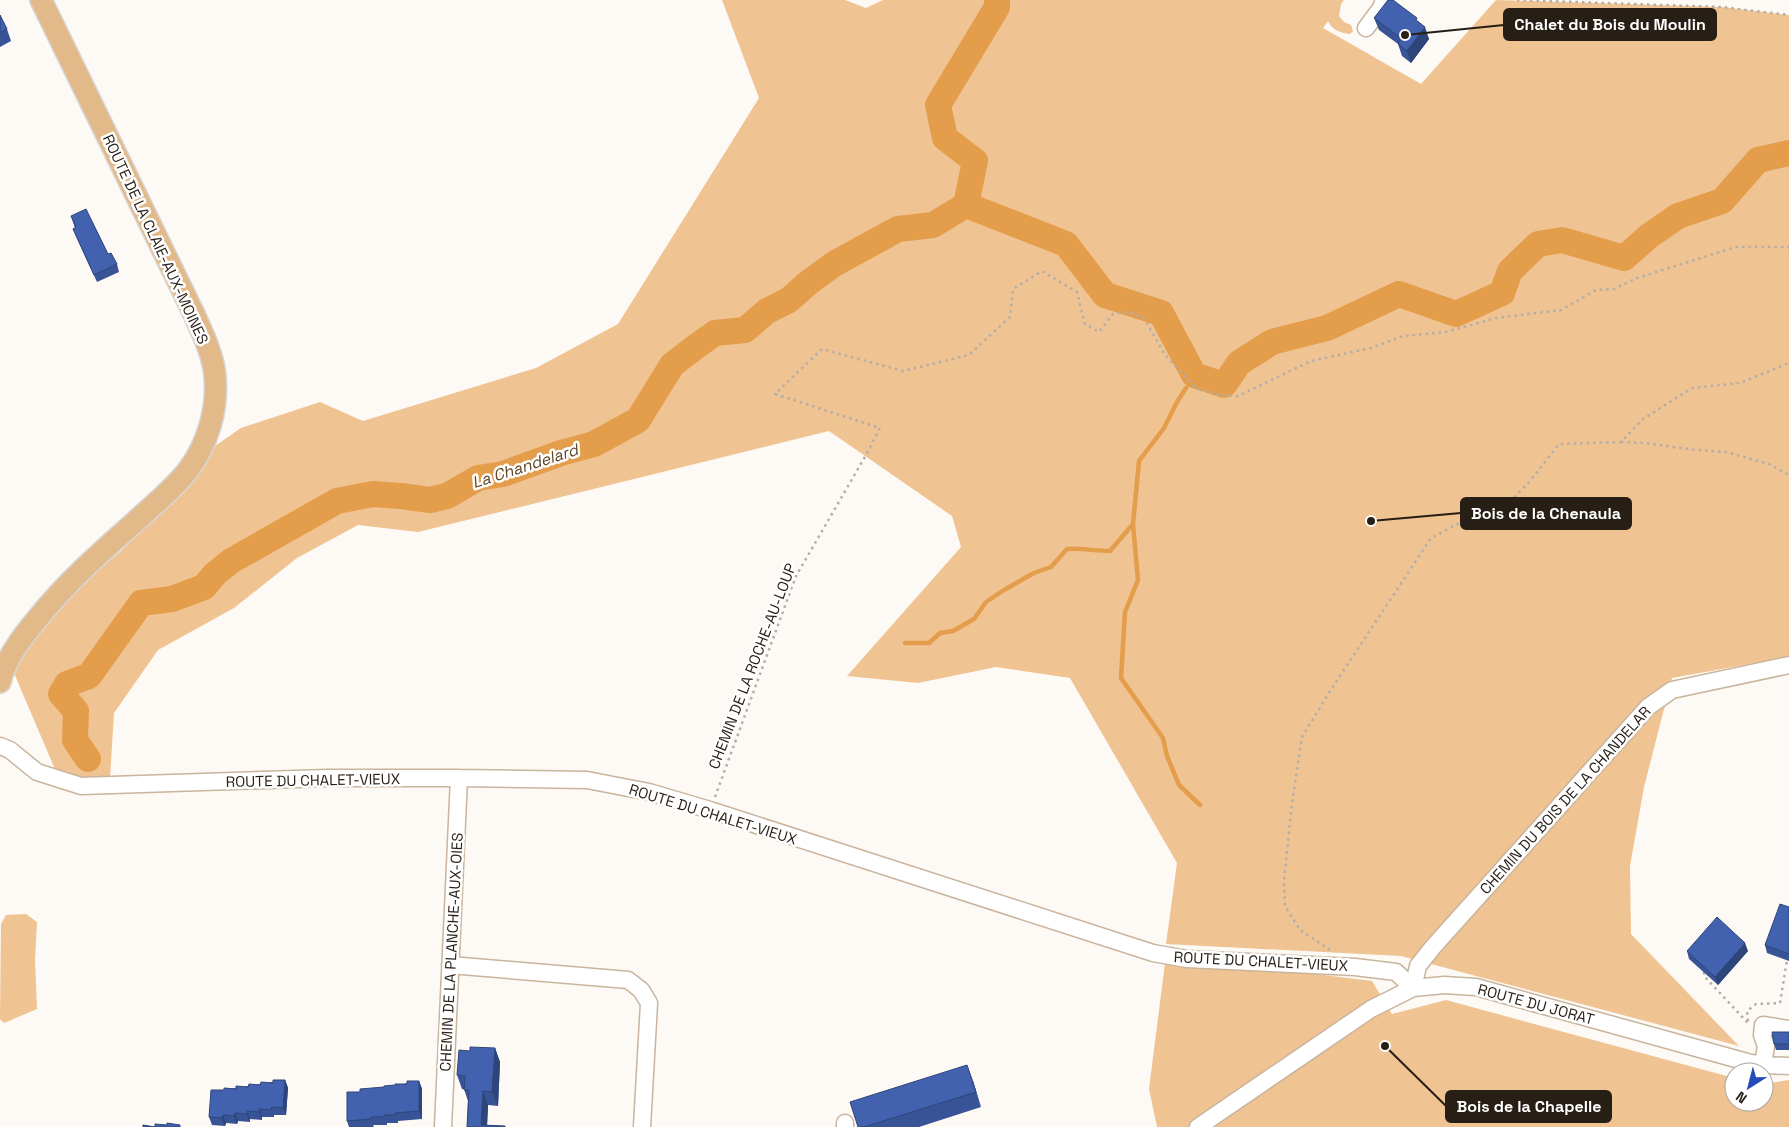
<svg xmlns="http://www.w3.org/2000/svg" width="1789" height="1127" font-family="'Space Grotesk',sans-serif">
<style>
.green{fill:#f0c392}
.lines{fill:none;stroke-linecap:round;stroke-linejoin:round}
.stream{stroke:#e39d4b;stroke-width:4.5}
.river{stroke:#e39d4b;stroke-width:26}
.minor-casing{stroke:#c9b49d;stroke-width:19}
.major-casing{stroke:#d8d6d5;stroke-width:24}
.path{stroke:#b4aea8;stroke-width:2.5;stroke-dasharray:2.5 4;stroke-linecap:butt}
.minor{stroke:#fff;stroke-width:16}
.major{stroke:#e2b988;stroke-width:21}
.wall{fill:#395496}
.shaded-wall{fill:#2e457a}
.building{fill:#4262af;stroke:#2e457a}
.labels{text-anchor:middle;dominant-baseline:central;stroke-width:5;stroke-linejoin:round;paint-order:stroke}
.street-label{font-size:15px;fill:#271e16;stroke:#fff}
.water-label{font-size:16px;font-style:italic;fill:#5f4220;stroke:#fff}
.leader{fill:none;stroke:#271e16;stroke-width:2}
.callout-dot{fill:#271e16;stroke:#fff;stroke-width:2}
.callout{fill:#271e16;stroke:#271e16;stroke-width:2}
.callout-label{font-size:16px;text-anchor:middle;font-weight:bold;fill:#fff}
</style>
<rect width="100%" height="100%" fill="#fdf9f4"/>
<!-- green -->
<path class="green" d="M722 0H845L866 8 883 0H1344L1341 4 1339 16 1344 22 1351 25 1353 31 1350 34C1340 33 1332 30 1328 21L1323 28 1421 84 1496 0 1722 7 1789 15V657L1672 678 1644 787 1630 866 1631 934 1739 1046 1401 956 1166 944 1177 863 1070 678 996 667 918 683 847 676 961 547 952 516 829 431 418 532 358 525 297 558 234 608 158 650 114 713 110 778 83 780 57 774 14 673 25 646 51 610 121 551 215 446 241 428 320 402 363 421 536 368 618 324 759 98Z
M26 914 37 922 35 960 37 1009 4 1023 0 1019 1 924 6 915Z
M1166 955 1372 981 1392 1014 1446 1000 1734 1078V1102H1764V1084L1789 1080V1127H1157L1149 1089Z"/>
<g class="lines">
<!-- stream -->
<path class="stream" d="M1193 376 1194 375
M1186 388 1177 402 1164 428 1139 461 1133 524 1138 580 1125 612 1121 678 1163 738 1167 756 1179 785 1200 805
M905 643H929L940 633 953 631 974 619 986 602 1004 590 1034 573 1051 567 1067 549C1082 548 1095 551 1110 551L1133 524"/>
<!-- river -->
<path class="river" d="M997 0V7L938 105 945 138 975 161 966 205 1066 244 1105 295 1161 313 1194 375 1224 385 1239 363 1272 342 1327 328 1399 294 1456 314 1502 293 1510 271 1538 244 1562 240 1624 258 1649 236 1678 216 1722 201 1758 160 1789 153
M88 759 75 740 76 711 61 694 67 684 89 676 141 603 172 599 204 587 215 574 231 561 337 501 373 494 401 496 430 500 447 496 478 478 503 474 561 453 594 444 638 420 672 365 694 348 715 333 745 330 767 311 789 300 808 283 834 264 898 229 933 225 966 205"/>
<defs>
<path id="minor" d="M1366 28 1381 8 1384 0
M0 746 10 750 37 772 81 786 327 778H459L587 780 649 792 710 810 1153 953 1187 959 1355 967 1396 972 1413 988 1418 966 1433 947 1648 707 1672 690 1789 665
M450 965 628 980 641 990 649 1003 642 1127
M1763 1065 1766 1046 1762 1035 1763 1025 1789 1029
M443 1127 459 778
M845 1127V1123
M1198 1127 1371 1009 1413 988 1444 985 1476 987 1747 1062 1763 1065 1789 1066"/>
<path id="major" d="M0 682C5 659 23 636 38 618 67 582 101 552 135 522 153 505 174 489 189 469 208 443 218 409 215 376 213 354 202 332 193 312L41 0"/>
</defs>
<!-- minor casing -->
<use href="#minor" class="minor-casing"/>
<!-- major casing -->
<use href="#major" class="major-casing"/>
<!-- path -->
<path class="path" d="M1517 0 1722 7 1789 15
M1621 442 1645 443 1696 450 1726 452 1769 464 1789 475
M715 797 796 576 866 455 880 428 775 394 822 349 903 371 969 355 1010 317 1013 289 1042 271 1077 292 1085 324 1099 332 1113 314 1127 312 1144 318 1165 355 1196 388 1219 395 1238 396 1311 361 1371 348 1403 336 1446 332 1496 318 1561 310 1596 290 1614 289 1637 278 1736 247H1789
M1330 950 1300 930 1285 906 1284 881 1292 803 1302 737 1332 688 1431 538 1465 520 1505 507 1530 481 1559 444 1621 442 1643 419 1692 388 1740 383 1789 363
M1704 972V976L1748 1023
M1748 1021 1747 1011 1756 1004 1780 1003 1787 960"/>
<!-- minor -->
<use href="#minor" class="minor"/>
<!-- major -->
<use href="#major" class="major"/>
</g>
<!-- wall -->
<path class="wall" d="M0 15 7 29 11 41 0 47Z
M1374 18 1419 22 1429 39 1411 63 1402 56 1398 44 1379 30Z
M71 216 108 254 117 264 119 272 97 282 76 236 73 229 75 228Z
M1789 907V961L1767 953 1765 945Z
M1687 951H1748L1718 985 1689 959Z
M1789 1032V1050H1776L1774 1044 1786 1033Z
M495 1048 500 1062 498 1106 488 1105 487 1125 505 1126V1127H467L468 1101 464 1089H462L457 1075 470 1051Z
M285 1080 288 1088 286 1115H274V1117H262V1120L250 1119V1122L238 1121 237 1124 226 1123 225 1126 212 1125 209 1117 224 1090Z
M419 1081 422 1089V1119L398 1121V1123H387V1125H373L374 1127H349L347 1121 360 1092Z
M973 1081 981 1107 919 1127H858Z"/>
<!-- shaded-wall -->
<path class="shaded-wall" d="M1425 27 1429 39 1411 63 1407 51Z
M1745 943 1748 951 1718 985 1715 977Z
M495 1048 500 1062 498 1106 492 1092Z
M967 1065 973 1081 981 1107Z
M285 1080 288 1088 286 1115 283 1108Z
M419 1081 422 1089V1119L419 1111Z
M483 1091 488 1105 487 1127 481 1125Z
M259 1109 262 1117V1120L259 1112Z
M247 1111 250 1119V1122L247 1114Z
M235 1113 238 1121 237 1124 234 1116Z
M223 1115 226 1123 225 1126 222 1118Z"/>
<!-- building -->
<path class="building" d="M1388 0H1393L1417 18 1416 20 1425 27 1407 51 1398 44 1402 39 1374 18Z
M0 15 7 29 0 33Z
M86 209 108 254 111 253 117 264 94 275 73 229 76 227 71 216Z
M1780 904 1789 907V954L1765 945Z
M1717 917 1745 943 1715 977 1687 951Z
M1772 1032H1789V1044H1774Z
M470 1047 495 1048 492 1092 483 1091 481 1125 505 1126V1127H467L469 1090H464L465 1076 457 1075 459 1050 470 1051Z
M967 1065 976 1092 864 1127H858L850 1102Z
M273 1080H285L283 1108 272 1107 271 1110 259 1109V1112L247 1111V1114L235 1113 234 1116 223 1115 222 1118 209 1117 211 1090H224V1088L236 1089V1086L248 1087 249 1084 260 1085 261 1082 273 1083Z
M407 1081H419V1111L395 1113V1115H384V1117H371V1119L347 1121V1092H360V1089L384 1087V1086L395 1085V1084H407Z
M167 1123 180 1125V1127H143V1125L155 1127V1124L167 1125Z"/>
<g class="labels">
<!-- street labels -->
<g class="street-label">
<text transform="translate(156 239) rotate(65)">ROUTE DE LA CLAIE-AUX-MOINES</text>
<text transform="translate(752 666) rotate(-69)">CHEMIN DE LA ROCHE-AU-LOUP</text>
<text transform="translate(313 780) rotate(-1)">ROUTE DU CHALET-VIEUX</text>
<text transform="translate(1565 800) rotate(-48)">CHEMIN DU BOIS DE LA CHANDELAR</text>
<text transform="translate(713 814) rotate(17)">ROUTE DU CHALET-VIEUX</text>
<text transform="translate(451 952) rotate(-87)">CHEMIN DE LA PLANCHE-AUX-OIES</text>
<text transform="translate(1261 961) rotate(3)">ROUTE DU CHALET-VIEUX</text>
<text transform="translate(1536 1004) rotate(15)">ROUTE DU JORAT</text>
</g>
<!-- water labels -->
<g class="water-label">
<text transform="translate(525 466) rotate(-18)">La Chandelard</text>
</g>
</g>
<!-- callouts -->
<path class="leader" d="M1405 35L1504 25M1371 521L1461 513M1385 1046L1446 1106"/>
<g class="callout-dot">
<circle cx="1405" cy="35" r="5"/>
<circle cx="1371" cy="521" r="5"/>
<circle cx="1385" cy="1046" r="5"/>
</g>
<g class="callout">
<rect x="1504" y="9" width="212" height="31" rx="5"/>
<rect x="1461" y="498" width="170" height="31" rx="5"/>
<rect x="1446" y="1091" width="165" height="31" rx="5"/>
</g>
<g class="callout-label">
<text x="1610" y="30">Chalet du Bois du Moulin</text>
<text x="1546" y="519">Bois de la Chenaula</text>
<text x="1529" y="1112">Bois de la Chapelle</text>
</g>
<!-- north arrow -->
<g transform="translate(1749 1087) rotate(216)"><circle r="24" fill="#ffffff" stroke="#a9a5a2"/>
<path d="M0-4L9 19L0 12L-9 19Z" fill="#254ab9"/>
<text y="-8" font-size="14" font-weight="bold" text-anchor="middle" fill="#271e16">N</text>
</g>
</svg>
